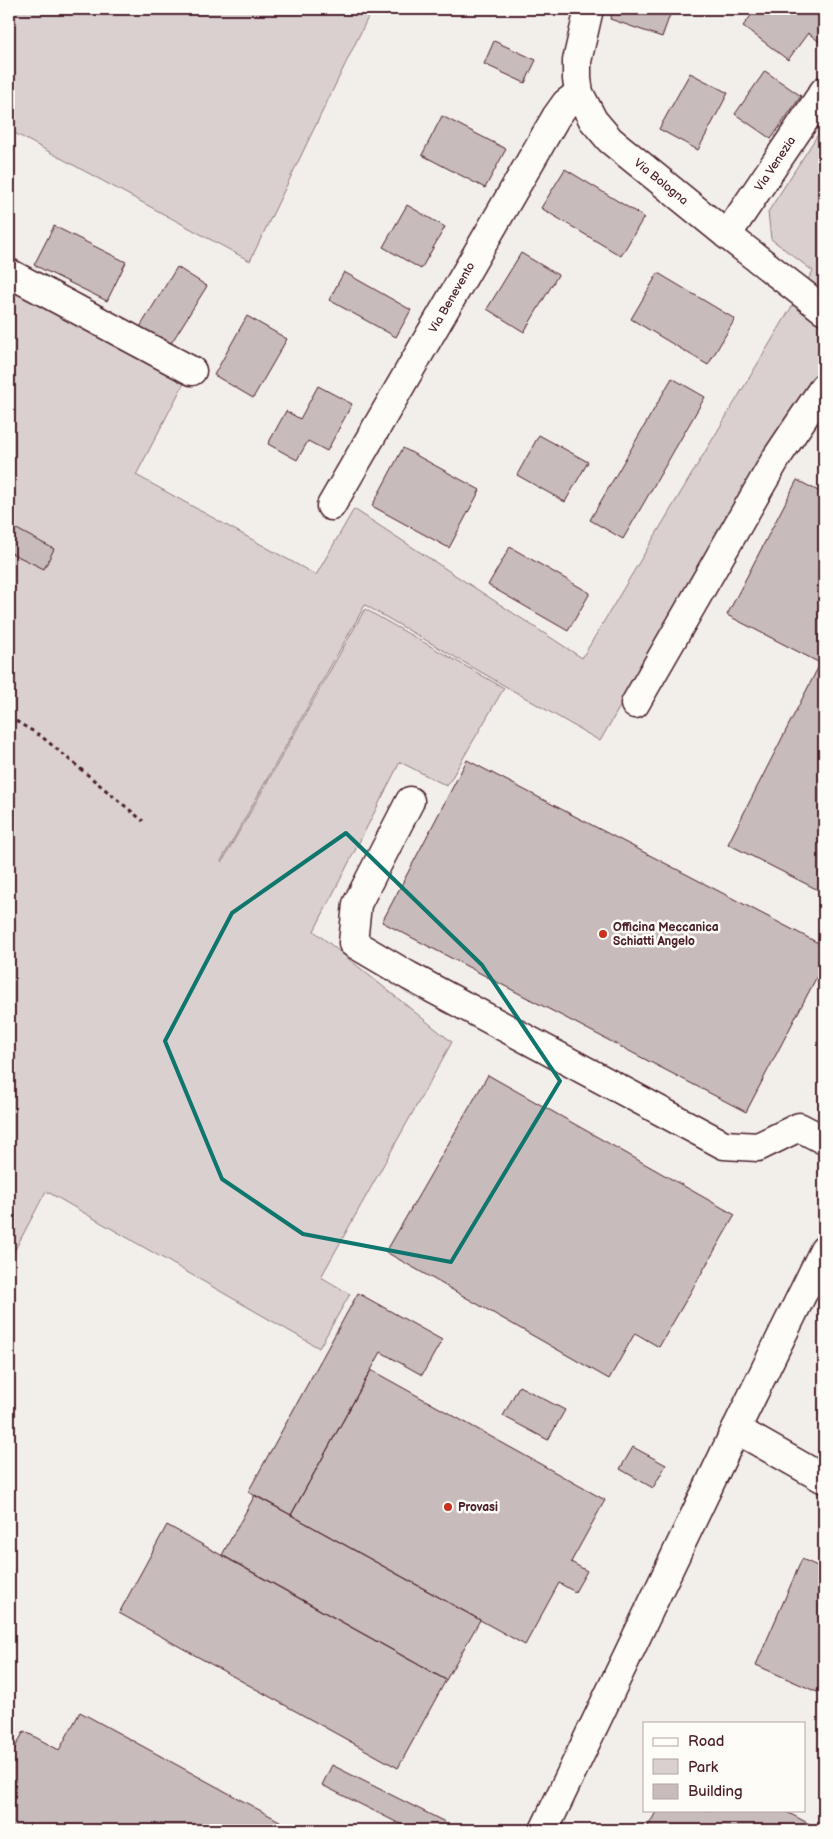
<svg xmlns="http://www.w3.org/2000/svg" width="833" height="1839" font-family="'Balsamiq Sans',sans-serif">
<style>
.green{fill:#d9d0cf;stroke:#92787d}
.building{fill:#c8bbbb;stroke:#4a1f2b}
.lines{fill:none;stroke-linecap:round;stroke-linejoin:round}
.minor-casing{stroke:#4a1f2b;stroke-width:31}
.path{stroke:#4a1f2b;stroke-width:3;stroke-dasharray:4 4;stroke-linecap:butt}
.minor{stroke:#fdfcf7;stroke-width:28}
.marked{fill:none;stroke:#0f766e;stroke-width:4;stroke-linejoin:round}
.poi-dot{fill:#c8321e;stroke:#fdfcf7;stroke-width:2}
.labels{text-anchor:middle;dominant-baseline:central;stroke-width:5;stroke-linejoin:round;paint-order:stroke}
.street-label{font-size:12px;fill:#4a1f2b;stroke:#fdfcf7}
.poi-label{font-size:12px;font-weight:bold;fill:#4a1f2b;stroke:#fdfcf7;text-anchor:start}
</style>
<rect width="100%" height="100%" fill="#f2efeb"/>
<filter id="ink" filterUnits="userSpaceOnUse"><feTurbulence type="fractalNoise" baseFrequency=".02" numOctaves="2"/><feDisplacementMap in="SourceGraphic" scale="10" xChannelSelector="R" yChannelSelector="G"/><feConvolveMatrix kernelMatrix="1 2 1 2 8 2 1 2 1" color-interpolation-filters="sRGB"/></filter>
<g filter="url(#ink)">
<!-- green -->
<path class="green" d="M9 9H372L250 261 9 130Z
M824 125V364L783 427 600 741 365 605 221 861 222 862 365 609 504 688 447 786 400 762 314 931 452 1042 321 1277 350 1294 319 1348 46 1191 9 1261V288L184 383 136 475 316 575 354 509 582 658 813 271 771 239 768 212Z"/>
<!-- building -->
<path class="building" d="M614 9H672L662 37 610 19Z
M756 9H824V38L821 43 808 33 788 60 743 26Z
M494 41 536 60 525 83 484 64Z
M765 71 801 96 771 139 735 114Z
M690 73 728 93 698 150 659 129Z
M442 116 506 149 485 188 422 155Z
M565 169 644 217 621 256 541 208Z
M407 205 445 227 421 269 383 247Z
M54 226 126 262 107 301 34 265Z
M521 253 558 275 524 332 487 309Z
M177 267 207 286 170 345 140 327Z
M344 272 411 310 396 337 329 300Z
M658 273 735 319 708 365 631 319Z
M247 316 287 339 253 398 214 375Z
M672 378 705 397 623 539 590 520Z
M318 386 352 404 327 451 308 441 297 460 268 444 286 411 300 419Z
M539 435 588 462 565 502 517 475Z
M403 448 480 490 449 548 372 506Z
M797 480 824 494V654L820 663 727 615Z
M9 525 54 549 44 569 9 552Z
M510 547 590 593 568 631 488 585Z
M824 656V893L728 844Z
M467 760 824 946V963L746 1112 382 922Z
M488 1075 735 1215 659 1347 635 1333 609 1379 386 1252Z
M358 1293 442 1340 422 1375 381 1352 291 1515 248 1492Z
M371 1370 605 1500 571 1562 587 1571 575 1592 559 1583 525 1645 291 1515Z
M519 1386 565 1410 548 1440 503 1416Z
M633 1447 666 1465 653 1488 620 1469Z
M255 1495 480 1620 446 1680 222 1555Z
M167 1525 446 1680 398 1768 119 1613Z
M802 1559 824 1569V1676L817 1692 756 1665Z
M80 1712 296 1830H13L9 1828V1759L24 1731 59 1750Z
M332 1765 445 1822 441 1830H412L322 1785Z
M657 1810H783L821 1830H646Z"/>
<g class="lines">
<defs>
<g id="minor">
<path id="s1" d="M589 9 577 61V79L579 93 593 120 610 140 727 235 824 310"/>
<path id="s2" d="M727 235 824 91"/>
<path d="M9 273 192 371"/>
<path id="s3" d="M331 506 556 117 566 103 579 93"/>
<path d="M635 704 777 457 824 387"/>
<path d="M410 801 357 904 353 943 409 976 724 1145 758 1147 799 1127 824 1140"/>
<path d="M736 1429 824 1479"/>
<path d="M544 1830 736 1429 824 1250"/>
</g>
</defs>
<!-- minor casing -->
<use href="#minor" class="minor-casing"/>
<!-- path -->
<path class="path" d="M9 717 41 736 143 821"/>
<!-- minor -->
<use href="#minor" class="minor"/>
</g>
</g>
<!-- marked area -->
<path class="marked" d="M346 833 482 965 560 1081 451 1262 303 1234 222 1179 165 1041 232 913Z"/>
<!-- markers -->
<g class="poi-dot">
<circle cx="603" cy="934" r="5"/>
<circle cx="448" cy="1507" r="5"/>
</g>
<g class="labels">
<!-- street labels -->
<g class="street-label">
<text stroke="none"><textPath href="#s2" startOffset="86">Via Venezia</textPath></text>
<text stroke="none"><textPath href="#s1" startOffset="208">Via Bologna</textPath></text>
<text stroke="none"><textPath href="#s3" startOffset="241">Via Benevento</textPath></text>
</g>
<!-- poi labels -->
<g class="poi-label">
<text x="613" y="927">Officina Meccanica<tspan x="613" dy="14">Schiatti Angelo</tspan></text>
<text x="458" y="1507">Provasi</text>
</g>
</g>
<!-- margin -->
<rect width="833" height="1839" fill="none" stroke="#fdfcf7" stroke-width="30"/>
<rect x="15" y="15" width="803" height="1809" fill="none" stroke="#4a1f2b" stroke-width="2" filter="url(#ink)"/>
<!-- legend -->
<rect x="643" y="1722" width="162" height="90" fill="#fdfcf7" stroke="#b5a4a5"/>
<rect x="653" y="1738" width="25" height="8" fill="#fdfcf7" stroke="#b5a4a5"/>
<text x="688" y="1746" font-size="15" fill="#4a1f2b">Road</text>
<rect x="653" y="1759" width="25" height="15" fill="#d9d0cf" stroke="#b5a4a5"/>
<text x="688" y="1772" font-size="15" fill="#4a1f2b">Park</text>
<rect x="653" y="1784" width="25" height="15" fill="#c8bbbb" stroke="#b5a4a5"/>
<text x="688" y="1796" font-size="15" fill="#4a1f2b">Building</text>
</svg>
